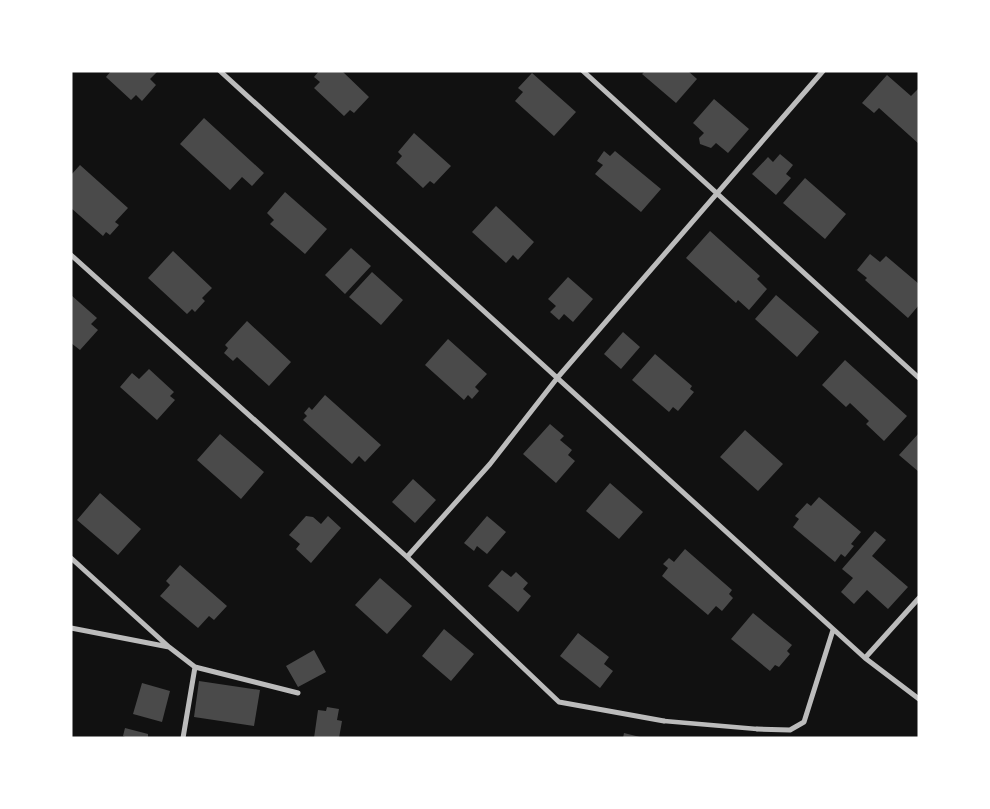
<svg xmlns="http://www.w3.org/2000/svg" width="990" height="809" font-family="'Crimson Pro',serif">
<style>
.building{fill:#4a4a4a}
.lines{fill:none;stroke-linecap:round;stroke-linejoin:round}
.pedestrian{stroke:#bcbcbc;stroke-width:4.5}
.minor{stroke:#bcbcbc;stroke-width:5}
</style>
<rect width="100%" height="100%" fill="#111"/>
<!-- building -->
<path class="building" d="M111 71H155L157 72 150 79 156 85 142 101 136 95 131 100 106 77Z
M319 71H342L369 97 354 113 350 110 344 116 314 88 320 82 314 77Z
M645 71H688L697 79 676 103 642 74Z
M532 73 576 112 554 136 515 101 523 92 518 88Z
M887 75 911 96 919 88V144L879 108 874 113 862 103Z
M714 99 749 129 728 153 716 143 711 148 700 144 699 138 704 133 693 123Z
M204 118 264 173 252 186 242 177 230 190 180 144Z
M414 133 451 166 434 184 430 181 423 188 396 163 402 156 398 152Z
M604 151 610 156 615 151 661 189 641 212 595 174 603 165 597 161Z
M780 154 793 165 786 174 791 178 776 195 752 174 768 157 773 162Z
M80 165 128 208 115 222 119 225 110 235 106 232 103 236 71 208V175Z
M805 178 846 214 825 239 783 203Z
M285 192 327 229 305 254 270 224 274 220 267 213Z
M496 206 534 242 518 260 513 255 506 263 472 232Z
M710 231 760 276 757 279 767 289 749 310 738 300 736 303 686 258Z
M351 248 371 266 345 294 325 275Z
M173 251 212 288 202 298 205 301 195 312 192 309 187 314 148 278Z
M870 254 880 262 886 256 919 284V305L908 318 865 280 867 278 857 270Z
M372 272 403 300 381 325 349 297Z
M568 277 593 299 573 322 564 314 559 320 550 312 556 306 548 299Z
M71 295 97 318 91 324 98 330 80 350 71 343Z
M776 295 819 332 797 357 755 319Z
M247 321 291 362 269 386 237 357 233 361 224 353 228 348 225 345Z
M623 332 640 347 621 369 604 354Z
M448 339 487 374 475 387 479 391 472 399 468 395 464 400 425 365Z
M655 354 692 386 690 389 694 392 678 411 673 407 669 412 632 380Z
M845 360 907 416 884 441 866 424 869 421 850 403 846 407 822 385Z
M149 369 174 392 170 396 175 400 157 420 120 387 132 373 139 379Z
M325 395 381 445 365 462 359 456 352 464 303 420 307 416 304 413 309 407 312 410Z
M550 424 564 436 560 440 572 450 568 455 575 461 556 483 523 454Z
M745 430 783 464 758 491 720 457Z
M919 433V472L899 455Z
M220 434 264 472 241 499 197 460Z
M413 479 436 500 415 523 392 502Z
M610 483 643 512 619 539 586 511Z
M100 493 141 529 118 555 77 520Z
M819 497 861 532 851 544 854 546 845 557 841 554 835 562 793 527 799 519 795 516 807 503 811 506Z
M306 516 313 517 321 524 328 516 341 528 311 563 296 549 300 544 289 535Z
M487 516 506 532 487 554 477 546 474 551 464 543Z
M875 531 886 540 872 556 908 587 888 609 867 590 854 604 841 592 853 578 842 569Z
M685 549 732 590 729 594 733 598 722 611 716 606 708 615 662 576 668 568 663 564 669 558 674 562Z
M180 565 227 606 214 620 209 616 198 628 160 596 170 585 166 581Z
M502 570 511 577 516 572 528 583 523 589 531 596 518 612 488 586Z
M380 578 412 606 387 634 355 605Z
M753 613 792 645 787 651 790 654 779 667 775 665 770 671 731 639Z
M444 629 474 654 451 681 422 656Z
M578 633 609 657 604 664 613 671 600 688 560 656Z
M314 650 326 672 298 687 286 666Z
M199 681 260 690 254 726 194 717Z
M142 683 170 691 162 722 133 714Z
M327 707 339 709 337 720 342 721 339 738H314L318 710 326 711Z
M125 728 148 734V738H127L123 736Z
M624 733 640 737V738H623Z"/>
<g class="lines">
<!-- pedestrian -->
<path class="pedestrian" d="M664 721 757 729"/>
<!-- minor -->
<path class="minor" d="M220 71 865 658 919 699
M583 71 919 378
M71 255 407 557 559 702 664 721
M407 557 490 464 558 377 823 71
M71 558 169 647
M71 628 169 647 195 667 298 693
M865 658 919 598
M757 729 790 730 804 722 833 630
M183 738 195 667"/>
</g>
<!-- border -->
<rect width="990" height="809" fill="none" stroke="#ffffff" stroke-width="145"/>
</svg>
